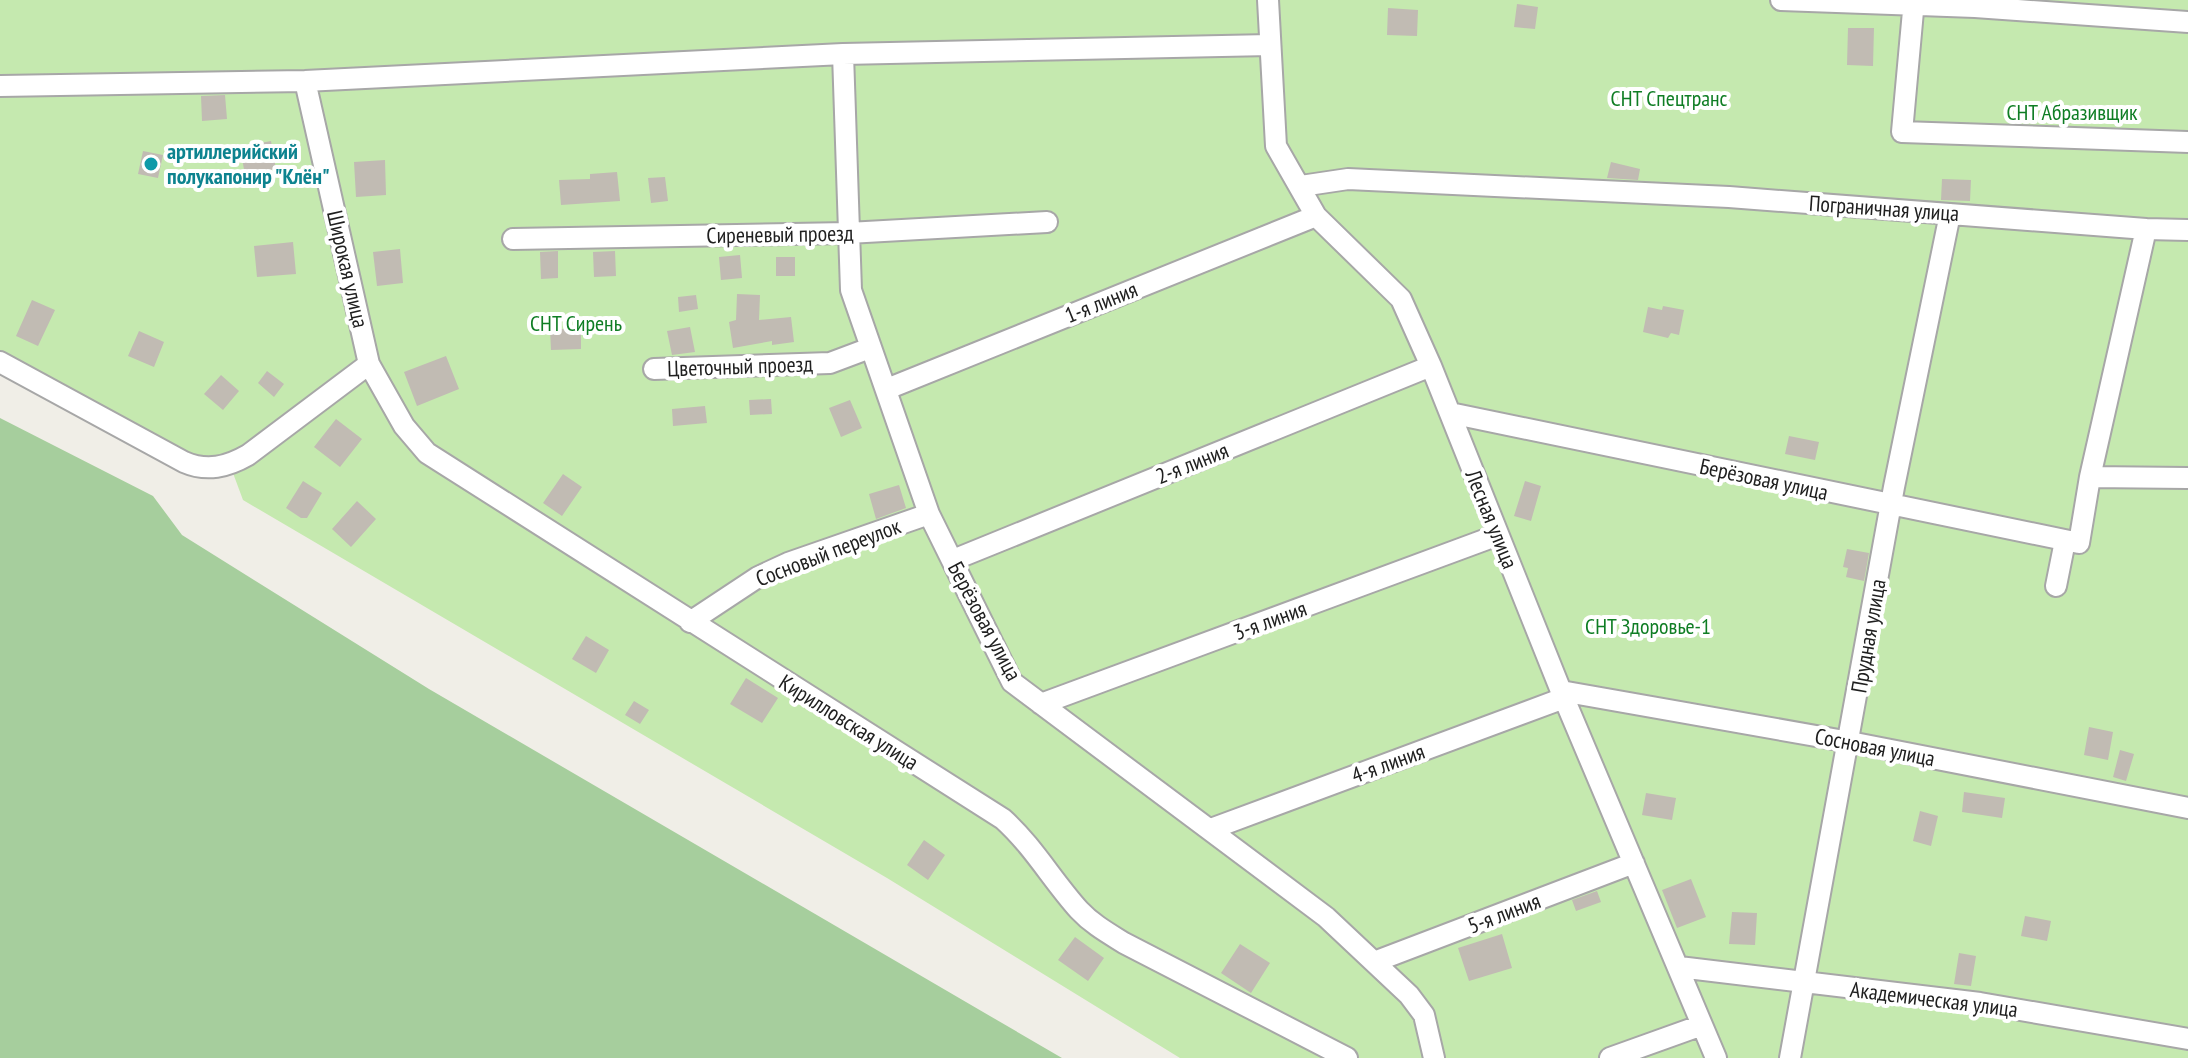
<svg xmlns="http://www.w3.org/2000/svg" width="2188" height="1058" font-family="'PT Sans Narrow',sans-serif">
<style>
.grass{fill:#c5e9af}
.forest{fill:#a6ce9d}
.building{fill:#c1bbb3}
.lines{fill:none;stroke-linecap:round;stroke-linejoin:round}
.street-casing{stroke:#a7a7a7;stroke-width:24}
.street{stroke:#fff;stroke-width:20}
.culture-dot{fill:#0f9aa8;stroke:#fff;stroke-width:3}
.labels{text-anchor:middle;dominant-baseline:central;stroke-width:8;stroke-linejoin:round;paint-order:stroke}
.park-label{font-size:22px;fill:#0f7d24;stroke:#fff}
.culture-label{font-size:22px;font-weight:bold;fill:#0d838f;stroke:#fff;text-anchor:start}
.street-label{font-size:22px;fill:#202020;stroke:#fff}
</style>
<rect width="100%" height="100%" fill="#f0eee7"/>
<!-- grass -->
<path class="grass" d="M0 0H2188V1058H1180L887 878 243 500 230 465 212 467 0 362Z"/>
<!-- forest -->
<path class="forest" d="M0 418 153 496 182 535 429 689 1062 1058H0Z"/>
<!-- building -->
<path class="building" d="M1517 4 1538 7 1535 29 1514 27Z
M1388 8 1418 10 1417 36 1387 35Z
M1848 28H1874L1873 66 1847 65Z
M225 95 227 119 202 121 201 96Z
M271 141 276 169 245 175 240 147Z
M143 151 163 155 158 178 138 174Z
M385 160 386 195 356 197 354 162Z
M1611 162 1640 169 1638 180 1607 178Z
M617 172 620 201 561 205 559 180 590 179V174Z
M665 177 668 201 651 203 648 178Z
M1942 179 1971 180 1970 201 1941 200Z
M293 242 296 274 257 277 254 246Z
M400 249 403 283 377 286 373 252Z
M558 251V278L541 279 540 252Z
M615 251 616 276 594 277 593 252Z
M740 255 742 278 721 280 719 257Z
M776 257H795V276H776Z
M737 294 760 295 759 320 791 317 794 342 772 345V341L733 348 729 322 736 320Z
M696 295 698 309 679 312 678 297Z
M32 300 55 310 38 346 16 336Z
M1663 306 1684 310 1679 335 1671 333 1668 338 1643 332 1648 307 1662 310Z
M690 327 695 352 672 355 667 331Z
M550 329H581V349L551 350Z
M139 331 164 342 154 367 128 356Z
M446 356 459 389 417 406 404 372Z
M267 371 284 384 274 397 258 383Z
M221 375 239 391 223 410 204 394Z
M771 399 772 414 750 415 749 400Z
M850 400 862 428 841 437 829 408Z
M705 406 707 423 673 426 672 409Z
M336 419 362 439 340 467 314 447Z
M1789 436 1819 442 1815 460 1785 454Z
M563 474 582 487 562 516 543 503Z
M303 481 322 493 307 518H301L286 508Z
M1525 481 1541 486 1531 521 1514 516Z
M899 485 906 508 876 519 869 494Z
M357 501 376 519 351 547 332 529Z
M1847 549 1869 553 1864 581 1846 577 1848 568 1843 567Z
M586 636 609 650 596 673 572 659Z
M746 678 778 698 762 723 730 704Z
M634 701 649 710 640 724 625 715Z
M2089 727 2113 732 2108 760 2084 755Z
M2120 750 2134 754 2126 781 2113 777Z
M1964 792 2005 798 2002 818 1962 812Z
M1646 793 1676 798 1672 820 1642 815Z
M1920 811 1938 816 1931 846 1913 841Z
M924 840 945 855 928 880 907 865Z
M1691 879 1706 917 1677 928 1662 890Z
M1597 891 1601 902 1576 911 1572 900Z
M1732 912 1757 913 1755 945 1729 944Z
M2025 916 2051 921 2047 941 2021 936Z
M1502 934 1512 968 1469 981 1458 948Z
M1075 937 1104 958 1088 981 1058 960Z
M1240 944 1270 963 1251 993 1221 973Z
M1959 953 1976 956 1971 986 1954 984Z"/>
<g class="lines">
<defs>
<path id="street" d="M1268 0 1276 146 1316 216 1401 299 1431 366 1561 691 1716 1058
M1781 0 1975 7 2188 22
M1914 0 1902 132 2188 142
M843 54 851 290 929 514 1012 682 1326 917 1409 995 1424 1015 1434 1058
M305 81 369 364 404 426 427 453 1003 819C1033 846 1052 880 1079 910 1092 924 1108 933 1124 943L1347 1058
M0 86 305 81 843 54 1270 45
M1301 186 1348 179 1729 197 2146 229 2090 477 2079 543 1450 413
M2146 229 2188 230
M513 239 848 233 1047 222
M0 362 184 462C207 472 227 467 248 455L369 364
M654 369 830 363 870 348
M887 389 1316 216
M2090 477 2188 478
M953 560 1431 366
M2056 586 2065 541
M690 622 758 577 788 563 929 514
M1561 691 1850 742 2188 808
M1041 704 1498 535
M1211 829 1564 698
M1374 962 1634 863
M1679 967 1980 1003 2188 1039
M1610 1058 1702 1025
M1790 1058 1894 487 1950 214"/>
</defs>
<!-- street casing -->
<use href="#street" class="street-casing"/>
<!-- street -->
<use href="#street" class="street"/>
</g>
<!-- markers -->
<circle class="culture-dot" cx="151" cy="164" r="8"/>
<g class="labels">
<!-- park labels -->
<g class="park-label">
<text x="1669" y="98">СНТ Спецтранс</text>
<text x="2072" y="112">СНТ Абразивщик</text>
<text x="576" y="323">СНТ Сирень</text>
<text x="1648" y="626">СНТ Здоровье-1</text>
</g>
<!-- culture labels -->
<g class="culture-label">
<text x="167" y="151">артиллерийский<tspan x="167" dy="25">полукапонир "Клён"</tspan></text>
</g>
<!-- street labels -->
<g class="street-label">
<text transform="translate(1884 208) rotate(4)">Пограничная улица</text>
<text transform="translate(780 234) rotate(-1)">Сиреневый проезд</text>
<text transform="translate(348 269) rotate(77)">Широкая улица</text>
<text transform="translate(1101 302) rotate(-22)">1-я линия</text>
<text transform="translate(740 366) rotate(-2)">Цветочный проезд</text>
<text transform="translate(1192 463) rotate(-22)">2-я линия</text>
<text transform="translate(1764 479) rotate(12)">Берёзовая улица</text>
<text transform="translate(1492 519) rotate(68)">Лесная улица</text>
<text transform="translate(828 552) rotate(-21)">Сосновый переулок</text>
<text transform="translate(1270 620) rotate(-20)">3-я линия</text>
<text transform="translate(985 621) rotate(62)">Берёзовая улица</text>
<text transform="translate(1868 636) rotate(-80)">Прудная улица</text>
<text transform="translate(849 722) rotate(32)">Кирилловская улица</text>
<text transform="translate(1875 747) rotate(11)">Сосновая улица</text>
<text transform="translate(1388 763) rotate(-20)">4-я линия</text>
<text transform="translate(1504 913) rotate(-21)">5-я линия</text>
<text transform="translate(1934 999) rotate(7)">Академическая улица</text>
</g>
</g>
</svg>
